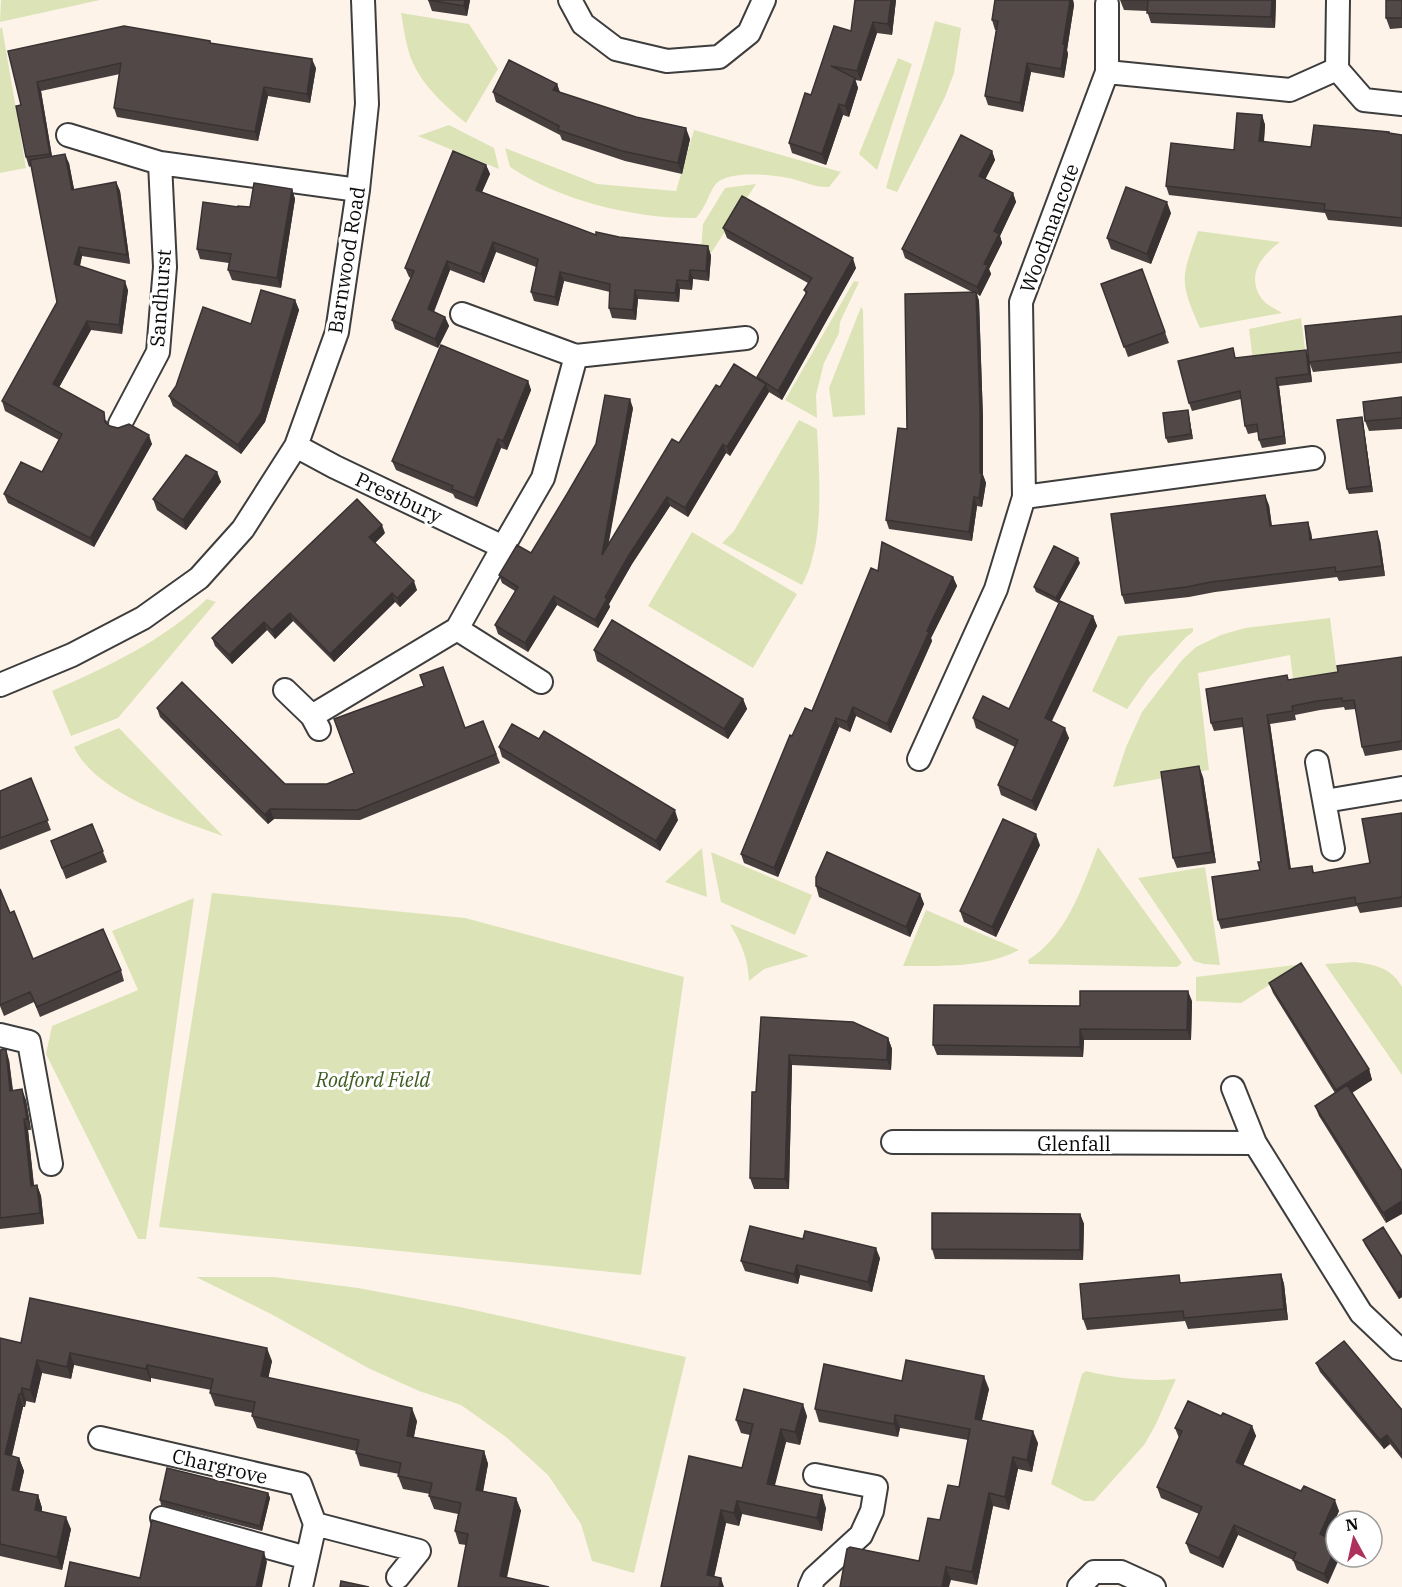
<svg xmlns="http://www.w3.org/2000/svg" width="1402" height="1587" font-family="'IBM Plex Serif',serif">
<style>
.green{fill:#dce4b7}
.lines{fill:none;stroke-linecap:round;stroke-linejoin:round}
.minor-casing{stroke:#3d3d3d;stroke-width:26}
.minor{stroke:#fff;stroke-width:22}
.wall{fill:#473e3e}
.shaded-wall{fill:#393232}
.building{fill:#524848;stroke:#393232;stroke-width:1.5}
.labels{text-anchor:middle;dominant-baseline:central;stroke-width:6;stroke-linejoin:round;paint-order:stroke}
.street-label{font-size:20px;fill:#0a0a0a;stroke:#fff}
.park-label{font-size:20px;font-style:italic;fill:#3f5b21;stroke:#fff}
</style>
<rect width="100%" height="100%" fill="#fdf3e9"/>
<!-- green -->
<path class="green" d="M1 0H100L0 22Z
M401 13 469 24 498 69 466 123C447 108 423 86 413 63 406 48 404 29 401 13Z
M935 21 961 28 954 73 945 97 897 192 886 188C901 132 920 78 935 21Z
M2 27 26 168 0 173V29Z
M898 58 912 64 877 170 859 154Z
M449 125 494 148 499 169 418 136Z
M694 130 841 172 829 187C816 188 805 182 793 179 775 175 727 169 715 185 708 195 706 207 696 218 635 219 561 201 510 167L505 148 597 184 676 191Z
M756 184 711 253 701 252 703 224 725 188Z
M1198 231 1280 242C1260 257 1246 276 1262 299 1266 305 1276 309 1282 313L1200 328C1179 281 1181 278 1198 231Z
M854 281 859 282 840 322 839 333 824 363 816 395 817 418 785 400Z
M861 307 863 310 865 415 833 417 829 388Z
M1301 318 1306 356 1253 361 1249 329Z
M799 420 817 429C819 466 823 525 812 559 810 568 806 577 802 585L722 543 734 531Z
M692 532 797 594 753 668 648 606Z
M207 599 216 602 118 718 71 736 52 691C109 666 161 642 207 599Z
M1330 618 1337 673 1293 679 1290 655 1198 673 1209 770 1113 787 1126 747 1142 712 1182 660 1196 647 1221 635 1245 628Z
M1193 628V632L1186 637 1148 679 1127 709 1092 691 1118 636Z
M119 728 223 836C178 820 95 793 74 747Z
M1098 847 1182 963 1177 967 1029 964 1028 960C1067 936 1082 887 1098 847Z
M702 848 707 897 665 882Z
M711 852 812 895 795 935 721 902Z
M1205 867 1220 965 1204 964 1194 961 1138 878Z
M212 893 465 918 684 977 641 1275 159 1227Z
M194 898 146 1239H138L46 1054 52 1026 138 990 112 931Z
M926 910 1019 950C985 968 941 966 903 966Z
M730 924 809 956 764 969 749 981C748 958 741 943 730 924Z
M1355 962C1375 965 1391 967 1402 987V1075L1325 964Z
M1302 964 1241 1003 1196 1001V977Z
M196 1277H274L358 1288 460 1307 686 1357 634 1573 592 1561 581 1524 548 1475 506 1437 461 1405 419 1391 368 1368 271 1314Z
M1086 1371C1116 1378 1145 1382 1176 1379L1155 1426 1144 1445 1094 1501H1084L1051 1484 1082 1374Z"/>
<g class="lines">
<defs>
<path id="minor" d="M570 0 583 24 616 49 667 61 719 57 749 33 764 0
M1337 69 1364 100 1402 104
M1107 72 1290 90 1337 69 1338 0
M68 135 160 163 358 190
M462 314 576 356
M120 424 158 352 165 267 160 163
M296 446 335 467 503 547 543 478 576 356 746 338
M1024 497 1313 458
M457 629 541 682
M0 685 72 655 143 618 199 578 243 529 296 446 337 332 358 190 367 104 363 0
M285 690 312 716
M319 729 312 716 457 629 503 547
M919 759 996 589 1024 497 1021 302 1107 72V4
M1317 762 1333 849
M1325 801 1402 788
M0 1035 29 1042 51 1164
M1233 1088 1255 1143 1361 1313 1398 1348 1402 1349
M893 1142 1255 1143
M100 1438 300 1484 315 1524 301 1587
M162 1518 307 1558
M315 1524 419 1551 398 1577
M810 1587 814 1578 861 1535 872 1511 876 1487 815 1475
M1079 1587 1094 1572H1121L1154 1587"/>
</defs>
<!-- minor casing -->
<use href="#minor" class="minor-casing"/>
<!-- minor -->
<use href="#minor" class="minor"/>
</g>
<!-- wall -->
<path class="wall" d="M428 0H470L467 16 432 11Z
M855 0H896L892 35 877 33 861 81 855 80 858 88 849 117 843 115 826 165 792 153 789 143 811 95 851 31Z
M995 0H1073L1074 5 1067 50 1068 54 1064 78 1031 72 1023 112 988 105 985 96 996 30H995L992 20Z
M1120 0H1276L1275 28 1151 23 1147 11 1124 10Z
M1402 0V28L1390 29 1386 18Z
M210 41 211 43 316 68 310 103 268 96 258 141 117 117 114 108 120 74 41 91 52 156 69 163 74 190 116 182 120 191 130 264 82 256 80 266 128 290 122 334 91 330 59 387 107 421 108 424 110 426 152 444 94 547 8 503 4 494 42 472 59 440 5 411 2 401 57 302 31 166 29 167 26 157 21 105 8 51Z
M557 84 560 92 690 139 682 174 625 161 562 140 560 135 496 102 493 92Z
M1262 115 1265 125 1264 142 1311 147 1389 132 1390 133 1402 135V227L1328 220 1325 213 1169 195 1166 186 1234 150Z
M992 151 995 160 985 179 1013 193 1016 202 1000 236 1002 243 989 269 991 274 980 296 977 294 979 301 983 419V475L986 483 982 507 977 506 972 541 889 529 886 520 907 429 972 292 905 258 902 249Z
M486 165 490 174 482 192 596 235 708 246 711 256 709 281 693 279 692 290 680 289 679 302 638 299 636 320 612 318 609 308 610 292 564 281 558 306 534 301 531 292 536 267 496 252 484 283 450 270 434 312 445 317 449 326 438 348 395 329 392 320 411 278 409 277 405 268Z
M292 189 295 199 281 288 232 280 228 270 229 263 200 259 197 249 238 207H250Z
M1171 213 1151 264 1111 249 1107 238Z
M723 228 856 268 782 400 769 392 730 456 726 453 688 517 670 506 632 564 609 604 610 607 598 628 557 605 528 652 498 634 495 625 515 591 502 583 499 575 531 553 633 408 608 544 679 443 720 387 758 379 757 377 806 294 804 290 808 283 727 238Z
M1142 269 1169 343 1128 357 1101 284Z
M295 300 299 310 265 422 241 454 173 406 169 396 251 324Z
M1402 316V363L1313 372 1310 364 1312 382 1279 386 1286 444 1262 448 1259 440 1258 432 1248 434 1245 426 1241 399 1192 411 1189 403 1236 358 1306 350 1308 357Z
M528 381 531 390 507 450 501 448 477 507 455 498 453 494 396 470 392 461Z
M1402 397V429L1369 431 1365 421Z
M1188 410 1189 416 1193 439 1168 443 1166 438Z
M1362 417 1363 422 1373 492 1349 494 1347 489Z
M217 472 221 482 186 530 157 510 153 499Z
M1269 505 1272 526 1311 532 1312 540 1380 541 1385 576 1339 581 1337 577 1215 592 1189 597 1125 604 1122 595Z
M385 533 375 543 417 590 400 607 395 602 334 662 293 621 275 639 267 630 232 664 215 646 212 638Z
M1080 563 1058 603 1036 592 1034 587Z
M878 571 953 577 957 586 931 638 932 641 891 733 856 716 850 732 839 727 778 877 744 863 741 854 792 736 812 711Z
M1093 616 1097 626 1052 721 1069 738 1036 811 1001 795 998 785 1015 747 976 728 973 718 1009 709Z
M594 650 743 699 747 709 728 739 597 661Z
M1402 657V750L1365 756 1362 747 1356 709 1345 710 1344 707 1320 710 1295 715 1296 720 1270 724 1291 869 1312 866 1314 873 1370 863 1402 813V907L1360 913 1357 906 1221 929 1218 920 1260 870 1261 862 1243 727 1214 731 1211 723 1289 680 1338 672Z
M157 708 285 784H327L483 721 500 763 360 820 274 819 268 824 160 717Z
M539 739 678 820 660 851 502 757 499 747Z
M1203 777 1216 863 1177 868 1173 858Z
M31 778 51 830 0 850V791Z
M92 824 107 862 66 879 51 841Z
M1040 845 996 937 964 922 960 911Z
M816 886 920 894 924 904 910 937 819 897Z
M0 889 10 913 33 959 121 970 124 981 40 1017 34 1002 4 1016 0 1006Z
M1269 983 1369 1069 1372 1080 1352 1093 1386 1223 1319 1116 1315 1106 1335 1093 1273 993Z
M1192 1001 1191 1040H1084L1083 1057 937 1055 933 1045 1080 1006Z
M761 1017 888 1038 892 1049 891 1070 792 1065 789 1189H754L750 1178Z
M0 1050 9 1060 13 1090 26 1100 31 1130H28L34 1185H37L41 1196 44 1224 0 1229Z
M1080 1214 1084 1224 1083 1260 935 1259 932 1249Z
M1363 1240 1402 1257V1297L1399 1299 1365 1245Z
M880 1258 872 1292 800 1275 798 1284 745 1271 741 1261Z
M1281 1274 1284 1284 1288 1320 1188 1329 1185 1321 1087 1330 1083 1319 1182 1283Z
M0 1338 21 1343 272 1361 268 1378 417 1421 414 1437 484 1451 488 1464 483 1491 516 1498 521 1511 458 1587 466 1545 459 1544 455 1531 458 1514 434 1509 429 1496 430 1494 403 1489 398 1476 399 1474 360 1466 356 1453V1451L257 1428 252 1416 253 1413 215 1406 210 1393 211 1390 151 1378V1382L74 1365 71 1379 42 1373 35 1403 26 1401 25 1407H23L12 1456 19 1458 24 1471 19 1491 38 1495 42 1508V1511L71 1529 62 1570 0 1556Z
M1316 1363 1402 1410V1459L1390 1444 1384 1449 1320 1372Z
M902 1381 989 1389 982 1420 1038 1443 1032 1472 1018 1469 1009 1510 993 1506 977 1585 951 1580 919 1561 959 1487 968 1440 900 1428 898 1437 819 1422 815 1409Z
M807 1416 800 1445 786 1442 774 1485 826 1508 822 1531 742 1514 739 1526 726 1523 714 1576 661 1587 742 1468 750 1435 741 1433 736 1420Z
M1221 1416 1252 1426 1256 1436 1243 1465 1339 1511 1327 1537 1328 1584 1297 1570 1293 1560 1238 1535 1223 1568 1190 1553 1186 1543 1199 1514 1161 1498 1157 1487 1179 1438 1175 1428Z
M268 1493 270 1498 262 1531 161 1505 160 1500Z"/>
<!-- shaded-wall -->
<path class="shaded-wall" d="M465 0H470L467 16 464 6Z
M891 0H896L892 35 888 24Z
M1070 0H1073L1074 5 1067 50 1068 54 1064 78 1061 69 1063 44Z
M1272 0H1276L1275 28 1271 17Z
M873 22 877 33 861 81 857 71Z
M312 59 316 68 310 103 307 94Z
M1027 63 1031 72 1023 112 1020 103Z
M855 78 858 88 849 117 845 106Z
M37 82 41 91 53 163 50 154Z
M557 84 560 94 553 90Z
M264 87 268 96 258 141 255 132Z
M839 104 843 115 826 165 822 154Z
M1262 115 1265 125 1263 151 1259 141Z
M686 128 690 139 682 174 678 163Z
M992 151 995 160 982 186 979 176Z
M65 154 69 163 76 199 72 190Z
M486 165 490 174 479 199 476 190Z
M116 182 120 191 130 264 127 255Z
M292 189 295 199 281 288 277 278Z
M1013 193 1016 202 1000 236 1002 243 989 269 991 274 980 296 977 287 994 231Z
M1167 202 1171 213 1151 264 1147 254Z
M493 242 496 252 484 283 481 274Z
M708 246 711 256 709 281 706 271Z
M79 247 82 256 78 273 74 264Z
M853 258 856 268 782 400 778 391Z
M447 261 450 270 431 318 428 309Z
M690 270 693 279 692 290 689 281Z
M560 272 564 281 558 306 555 297Z
M677 280 680 289 679 302 675 293Z
M125 281 128 290 122 334 119 325Z
M635 290 638 299 636 320 633 310Z
M976 292 979 301 983 419V475L986 483 982 507 979 498 980 473Z
M295 300 299 310 265 422 241 454 238 445Z
M445 317 449 326 438 348 435 339Z
M87 321 91 330 56 393 53 384Z
M1306 350 1309 358 1312 382 1309 374Z
M1276 378 1279 386 1286 444 1284 436Z
M528 381 531 390 507 450 503 441Z
M766 384 769 392 730 456 727 447Z
M630 399 633 408 605 564 602 555Z
M1188 410 1189 416 1193 439 1191 434Z
M1362 417 1363 422 1373 492 1371 486Z
M149 435 152 444 94 547 90 538Z
M498 439 501 448 477 507 474 498Z
M723 444 726 453 688 517 685 508Z
M217 472 221 482 186 530 183 520Z
M1265 495 1269 505 1273 536 1270 526Z
M667 497 670 506 632 564 609 604 610 607 598 628 595 620 605 597 629 555Z
M974 497 977 506 972 541 969 532Z
M1308 522 1311 532 1314 550 1310 540Z
M382 525 385 533 373 545 369 537Z
M1377 531 1380 541 1385 576 1382 566Z
M1078 558 1080 563 1058 603 1056 598Z
M953 577 957 586 931 638 932 641 891 733 887 724 927 631Z
M414 581 417 590 400 607 397 598Z
M392 593 395 602 334 662 330 654Z
M554 596 557 605 528 652 525 643Z
M290 613 293 621 275 639 272 630Z
M1093 616 1097 626 1048 728 1045 718Z
M264 622 267 630 232 664 229 655Z
M743 699 747 709 728 739 724 729Z
M853 707 856 716 850 732 847 722Z
M1267 715 1270 724 1292 878 1289 869Z
M836 718 839 727 778 877 774 868Z
M1065 728 1069 738 1036 811 1032 801Z
M1199 766 1203 777 1216 863 1212 852Z
M270 809 274 819 268 824 265 815Z
M675 810 678 820 660 851 656 841Z
M1036 834 1040 845 996 937 992 927Z
M920 894 924 904 910 937 906 927Z
M1188 991 1192 1001 1191 1040 1187 1030Z
M1080 1029 1084 1040 1083 1057 1080 1047Z
M888 1038 892 1049 891 1070 887 1060Z
M6 1049 9 1060 14 1102 10 1091Z
M789 1055 792 1065 789 1189 785 1179Z
M1369 1069 1372 1080 1340 1100 1336 1090Z
M22 1089 26 1100 31 1130 27 1119Z
M24 1119 28 1130 35 1197 31 1186Z
M37 1185 41 1196 44 1224 40 1213Z
M1402 1201V1214L1386 1223 1383 1213Z
M1080 1214 1084 1224 1083 1260 1080 1250Z
M876 1248 880 1258 872 1292 868 1282Z
M797 1265 800 1275 798 1284 794 1274Z
M1281 1274 1284 1284 1288 1320 1284 1309Z
M1402 1290V1297L1399 1299 1397 1293Z
M267 1348 272 1361 266 1389 261 1376Z
M70 1353 74 1365 71 1379 67 1367Z
M37 1360 42 1373 35 1403 30 1390Z
M147 1365 151 1378V1382L146 1369Z
M984 1376 989 1389 979 1431 975 1419Z
M22 1388 26 1401 25 1407 21 1394Z
M19 1394 23 1407 9 1467 5 1454Z
M803 1404 807 1416 800 1445 795 1432Z
M412 1408 417 1421 411 1449 407 1436Z
M895 1415 900 1428 898 1437 894 1424Z
M1252 1426 1256 1436 1240 1473 1236 1462Z
M781 1429 786 1442 772 1497 767 1484Z
M1033 1431 1038 1443 1032 1472 1027 1460Z
M1387 1435 1390 1444 1384 1449 1380 1440Z
M484 1451 488 1464 481 1503 476 1490Z
M1013 1457 1018 1469 1009 1510 1005 1497Z
M19 1458 24 1471 17 1502 12 1490Z
M268 1493 270 1498 262 1531 260 1526Z
M989 1493 993 1506 977 1585 972 1572Z
M38 1495 42 1508 39 1522 35 1510Z
M822 1495 826 1508 822 1531 817 1518Z
M516 1498 521 1511 505 1587 500 1576Z
M1335 1500 1339 1511 1324 1544 1320 1534Z
M737 1501 742 1514 739 1526 734 1513Z
M721 1510 726 1523 712 1587 707 1575Z
M66 1517 71 1529 62 1570 57 1557Z
M1234 1525 1238 1535 1223 1568 1219 1558Z
M1336 1547V1557H1340L1328 1584 1324 1574Z
M264 1552 267 1562 262 1587H256Z
M946 1567 951 1580 949 1587H942Z
M721 1578 724 1587H719Z"/>
<!-- building -->
<path class="building" d="M428 0H465L464 6Z
M855 0H891L888 24 873 22 857 71 831 66 855 78 845 106 839 104 822 154 789 143 805 93 811 95 834 26 851 31Z
M995 0H1070L1063 44 1065 45 1061 69 1027 63 1020 103 985 96 998 21 992 20Z
M1122 0H1272L1271 17 1147 13 1148 0Z
M1386 0H1402V18H1386Z
M124 26 210 41V43L312 59 307 94 264 87 255 132 114 108 121 63 37 82 50 154 26 157 16 106 21 105 8 51Z
M509 60 557 84 553 90 636 117 686 128 678 163 622 151 558 130 559 126 493 92Z
M1237 113 1262 115 1259 141 1311 147 1314 125 1389 132V133L1402 135V218L1324 210 1325 204 1166 186 1171 143 1234 150Z
M961 135 992 151 979 176 1013 193 994 231 999 234 984 264 988 265 977 287 902 249Z
M453 151 486 165 476 190 596 235V232L619 237 708 246 706 271 690 270 689 281 677 280 675 293 635 290 633 310 609 308 610 284 560 272 555 297 531 292 538 259 493 242 481 274 447 261 428 309 445 317 435 339 392 320 414 271 405 268Z
M65 154 72 190 116 182 127 255 79 247 74 264 125 281 119 325 87 321 53 384 104 412 105 422 110 426 118 428 129 424 149 435 90 538 4 494 21 462 42 472 62 434 2 401 57 302 30 160Z
M254 183 292 189 277 278 228 270 231 254 197 249 203 202 238 207V206L250 207Z
M1126 187 1167 202 1147 254 1107 238Z
M742 196 853 258 778 391 757 377 807 292 804 290 812 278 723 228Z
M1142 269 1165 332 1124 347 1101 284Z
M261 290 295 300 261 413 238 445 169 396 176 386 203 307 251 324Z
M976 292 980 410V473H982L979 498 974 497 969 532 886 520 898 428 907 429 905 294Z
M1402 316V352L1309 362 1305 326Z
M441 345 528 381 503 441 498 439 474 498 452 489 453 486 392 461Z
M1233 348 1235 358 1306 350 1309 374 1276 378 1284 436 1259 440 1257 424 1245 426 1240 391 1189 403 1178 361Z
M734 364 766 384 727 447 723 444 685 508 667 497 629 555 605 597 607 599 595 620 554 596 525 643 495 625 518 587 499 575 517 545 531 553 567 494 596 444 605 395 630 399 602 555 672 439 679 443 716 385 720 387Z
M1402 397V418L1365 421 1363 402Z
M1188 410 1191 434 1166 438 1163 413Z
M1362 417 1371 486 1347 489 1337 420Z
M186 455 217 472 183 520 153 499Z
M1265 495 1270 526 1308 522 1310 540 1377 531 1382 566 1336 572 1335 567 1211 582 1186 587 1122 595 1111 514Z
M357 499 382 525 369 537 414 581 397 598 392 593 330 654 290 613 272 630 264 622 229 655 212 638Z
M882 542 953 577 927 631 929 632 887 724 853 707 847 722 836 718 774 868 741 854 790 735 792 736 805 708 812 711 871 568 878 571Z
M1054 546 1078 558 1056 598 1034 587Z
M1060 601 1093 616 1045 718 1065 728 1032 801 998 785 1018 740 973 718 983 696 1009 709Z
M612 620 743 699 724 729 594 650Z
M1402 657V741L1362 747 1354 700 1342 701V698L1317 701 1292 706 1293 711 1267 715 1289 869 1312 866 1313 873 1370 863 1362 819 1402 813V897L1356 904 1355 897 1218 920 1212 877 1260 870 1258 862H1261L1242 718 1211 723 1206 689 1287 675 1288 680 1338 672 1337 666Z
M443 667 465 728 483 721 496 754 357 810 270 809 265 815 157 708 182 682 285 784H327L354 773 334 719 424 686 420 675Z
M512 724 539 739 544 731 675 810 656 841 499 747Z
M1199 766 1212 852 1173 858 1161 772Z
M31 778 48 820 0 838V791Z
M1003 819 1036 834 992 927 960 911Z
M92 824 103 851 62 868 51 841Z
M827 852 920 894 906 927 816 886V877Z
M0 889 10 913 14 911 33 959 103 929 121 970 37 1007 30 992 0 1005Z
M1301 963 1369 1069 1336 1090 1269 983Z
M1080 991H1188L1187 1030 1080 1029V1047L933 1045 934 1005 1080 1006Z
M761 1017 853 1022 888 1038 887 1060 789 1055 785 1179 750 1178 752 1092H756Z
M6 1049 10 1091 22 1089 27 1119H24L31 1186 37 1185 40 1213 0 1218V1050Z
M1347 1085 1402 1171V1201L1383 1213 1315 1106Z
M932 1213 1080 1214V1250L932 1249Z
M750 1226 803 1239 805 1231 876 1248 868 1282 797 1265 794 1274 741 1261Z
M1383 1227 1402 1257V1290L1397 1293 1363 1240Z
M1281 1274 1284 1309 1184 1318 1183 1311 1083 1319 1080 1284 1179 1275 1180 1283Z
M30 1298 267 1348 261 1376 412 1408 407 1436 484 1451 476 1490 516 1498 500 1576 549 1587H458L468 1534 455 1531 461 1503 429 1496 432 1483 398 1476 401 1463 356 1453 359 1440 252 1416 255 1402 210 1393 213 1379 147 1365 146 1369 70 1353 67 1367 37 1360 30 1390 22 1388 21 1394H19L5 1454 19 1458 12 1490 38 1495 35 1510 66 1517 57 1557 0 1544V1338L21 1343Z
M1344 1341 1402 1410V1455L1387 1435 1380 1440 1316 1363Z
M906 1360 984 1376 975 1419 1033 1431 1027 1460 1013 1457 1005 1497 989 1493 972 1572 946 1567 942 1587H840L847 1549 850 1547 919 1561 928 1518 940 1520 948 1485 959 1487 970 1429 895 1415 894 1424 815 1409 824 1364 902 1381Z
M744 1389 803 1404 795 1432 781 1429 767 1484 822 1495 817 1518 737 1501 734 1513 721 1510 707 1575 721 1578 719 1587H661L689 1456 742 1468 753 1424 736 1420Z
M1188 1401 1221 1416 1223 1413 1252 1426 1236 1462 1301 1491 1304 1486 1335 1500 1320 1534 1336 1541V1547L1324 1574 1293 1560 1296 1553 1234 1525 1219 1558 1186 1543 1202 1507 1157 1487 1182 1431 1175 1428Z
M167 1468 268 1493 260 1526 160 1500Z
M152 1520 264 1552 256 1587H65L70 1562 140 1578Z
M341 1581 369 1587H340Z"/>
<g class="labels">
<!-- street labels -->
<g class="street-label">
<text transform="translate(1049 228) rotate(-70)">Woodmancote</text>
<text transform="translate(346 260) rotate(-81)">Barnwood Road</text>
<text transform="translate(160 298) rotate(-86)">Sandhurst</text>
<text transform="translate(399 497) rotate(25)">Prestbury</text>
<text x="1074" y="1143">Glenfall</text>
<text transform="translate(220 1466) rotate(13)">Chargrove</text>
</g>
<!-- park labels -->
<g class="park-label">
<text x="373" y="1079">Rodford Field</text>
</g>
</g>
<!-- north arrow -->
<g transform="translate(1354 1539) rotate(352)"><circle r="28" fill="#ffffff" stroke="#9d9d9d" stroke-width="1.5"/>
<path d="M0-4.5L10 22L0 15L-10 22Z" fill="#ad305d"/>
<text y="-9" font-size="16" font-weight="bold" text-anchor="middle" fill="#0a0a0a">N</text>
</g>
</svg>
